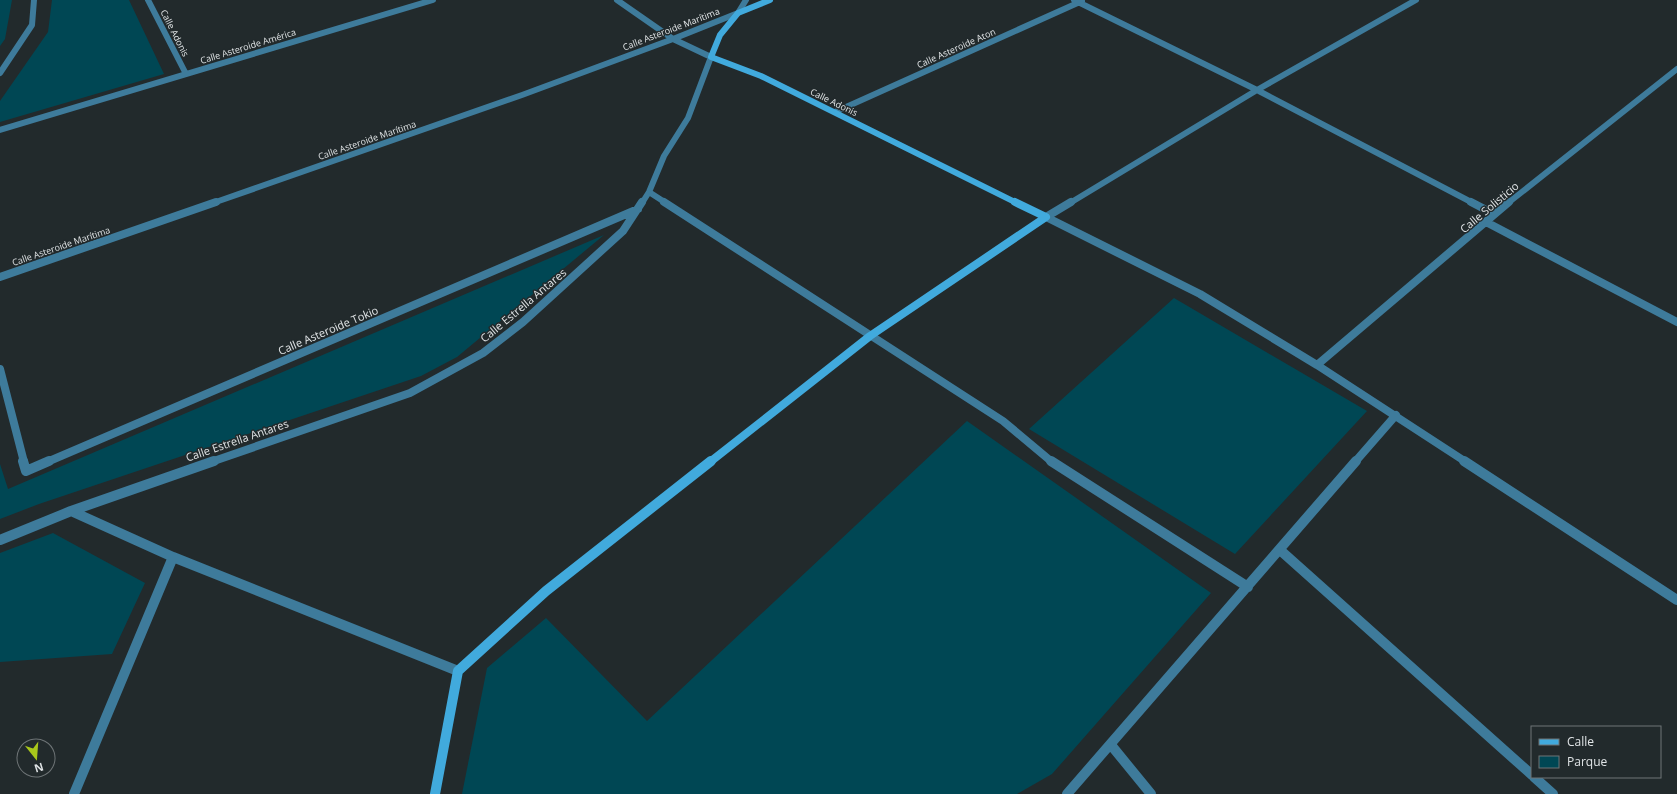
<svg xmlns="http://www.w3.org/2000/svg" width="1677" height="794" font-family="'Open Sans',sans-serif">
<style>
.green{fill:#004754}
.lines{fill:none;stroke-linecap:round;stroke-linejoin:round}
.street-far2{stroke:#3e7b9b;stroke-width:6}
.street-far1{stroke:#3e7b9b;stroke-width:8}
.street{stroke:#3e7b9b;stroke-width:10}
.secondary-far2{stroke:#41aadd;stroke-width:6}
.secondary-far1{stroke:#41aadd;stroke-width:8}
.secondary{stroke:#41aadd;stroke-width:10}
.labels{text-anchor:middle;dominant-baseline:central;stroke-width:3;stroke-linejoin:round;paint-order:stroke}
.far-street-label{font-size:9px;fill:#e0e4e6;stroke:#222a2c}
.street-label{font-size:11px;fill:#e0e4e6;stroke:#222a2c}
</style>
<rect width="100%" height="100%" fill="#222a2c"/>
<!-- green -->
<path class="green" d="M0 0H12L5 39 0 46Z
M52 0H129L164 74 0 122V101L48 32Z
M604 235 457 357 421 376 39 504 0 519V464L8 489Z
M1174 298 1367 411 1235 554 1029 429Z
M967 421 1211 593 1052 774 1017 794H462L487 668 546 618 647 721Z
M53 533 145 583 112 654 0 662V553Z"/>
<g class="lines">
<!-- street-far2 -->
<path class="street-far2" d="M148 0 186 74
M617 0 673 39 711 57 688 118 664 156 649 192 642 203
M1074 0 1257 90 1473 203
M0 73 32 25 34 0
M835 112 1082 1
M0 130 433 0
M649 192 666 203
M213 203 522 95 673 39 738 13 746 0
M1070 203 1257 90 1416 0
M1508 203 1677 69"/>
<!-- street-far1 -->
<path class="street-far1" d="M664 202 1003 421 1052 462
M1471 202 1494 214
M1046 217 1200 294 1317 365 1466 462
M1046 217 1071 202
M1486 222 1677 322
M0 277 216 202
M1317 365 1509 202
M0 369 24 462
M47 462 638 209
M211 462 410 393 483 353 523 322 623 231 642 202
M1355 462 1396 415"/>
<!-- street -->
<path class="street" d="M23 461 26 471 49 461
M1051 461 1248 587
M1464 461 1677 600
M71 511 173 557 458 671
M0 540 71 511 214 461
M1280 550 1532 775
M1111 745 1151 794
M1534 777 1553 794
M74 794 173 557
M1067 794 1356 461"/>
<!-- secondary-far2 -->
<path class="secondary-far2" d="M770 0 738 13 720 35 711 57 761 76 1017 203"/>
<!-- secondary-far1 -->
<path class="secondary-far1" d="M710 462 870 336 1046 217 1015 202"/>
<!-- secondary -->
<path class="secondary" d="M435 794 458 671 546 591 711 461"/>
</g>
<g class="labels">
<!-- far-street labels -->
<g class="far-street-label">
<text transform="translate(671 29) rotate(-21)">Calle Asteroide Marítima</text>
<text transform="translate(175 33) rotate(63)">Calle Adonis</text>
<text transform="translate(248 46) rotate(-17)">Calle Asteroide América</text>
<text transform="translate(956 48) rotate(-24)">Calle Asteroide Aton</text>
<text transform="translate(834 102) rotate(26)">Calle Adonis</text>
<text transform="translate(367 140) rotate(-19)">Calle Asteroide Marítima</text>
<text transform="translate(61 246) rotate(-19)">Calle Asteroide Marítima</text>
</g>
<!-- street labels -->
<g class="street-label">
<text transform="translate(1489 207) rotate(-40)">Calle Solisticio</text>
<text transform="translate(523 305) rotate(-40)">Calle Estrella Antares</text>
<text transform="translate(328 330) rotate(-23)">Calle Asteroide Tokio</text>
<text transform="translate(237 440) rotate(-19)">Calle Estrella Antares</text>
</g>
</g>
<!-- legend -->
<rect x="1531" y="726" width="130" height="52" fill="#222a2c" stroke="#6e7476"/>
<rect x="1539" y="739" width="20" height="6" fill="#41aadd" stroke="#6e7476"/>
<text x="1567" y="746" font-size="12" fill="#e0e4e6">Calle</text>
<rect x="1539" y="756" width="20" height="12" fill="#004754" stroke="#6e7476"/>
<text x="1567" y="766" font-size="12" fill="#e0e4e6">Parque</text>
<!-- north arrow -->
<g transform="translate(36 758) rotate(163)"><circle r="19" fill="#222a2c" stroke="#6e7476"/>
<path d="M0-3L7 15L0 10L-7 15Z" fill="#a9c71b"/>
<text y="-6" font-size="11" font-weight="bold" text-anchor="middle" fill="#e0e4e6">N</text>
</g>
</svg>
